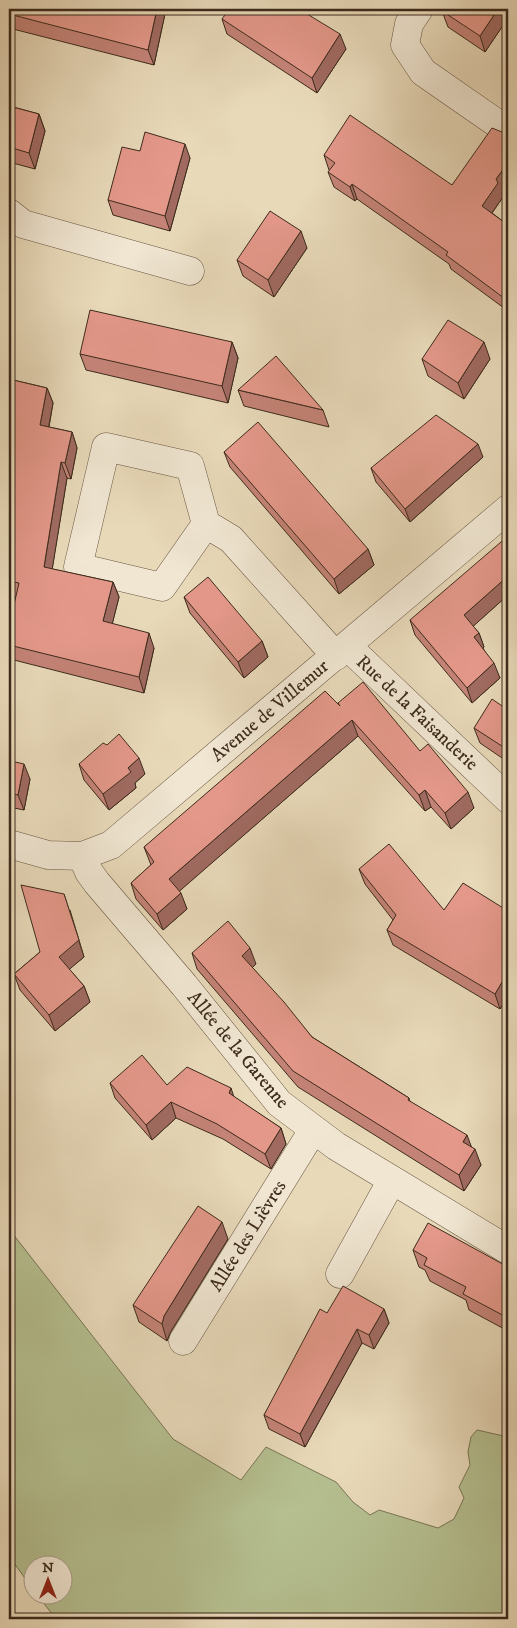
<svg xmlns="http://www.w3.org/2000/svg" width="517" height="1628" font-family="'IM FELL DW Pica',serif">
<style>
.green{fill:#b5bf90;stroke:#797556}
.lines{fill:none;stroke-linecap:round;stroke-linejoin:round}
.street-casing{stroke:#685643;stroke-width:29}
.street{stroke:#f0e6d2;stroke-width:28}
.wall{fill:#c48377;stroke:#3d2b1c}
.shaded-wall{fill:#a06a61;stroke:#3d2b1c}
.building{fill:#e4988a;stroke:#3d2b1c}
.labels{text-anchor:middle;dominant-baseline:central;stroke-width:4;stroke-linejoin:round;paint-order:stroke}
.street-label{font-size:19px;fill:#3d2b1c;stroke:#f0e6d2}
</style>
<rect width="100%" height="100%" fill="#e8d9b9"/>
<filter id="stains"><feTurbulence type="fractalNoise" baseFrequency=".004" numOctaves="4"/><feColorMatrix values="0 0 0 0 .2 0 0 0 0 .09 0 0 0 0 .02 0 0 0 .5 -.17"/></filter>
<radialGradient id="worn" r=".72"><stop offset=".6" stop-color="#630" stop-opacity="0"/><stop offset="1" stop-color="#630" stop-opacity=".3"/></radialGradient>
<!-- green -->
<path class="green" d="M9 1229 173 1439 241 1480 266 1447 336 1482 353 1502 370 1515 379 1510 438 1528 454 1519 464 1498 459 1487 470 1465 468 1452 471 1437 477 1430 508 1437V1619H56L38 1596H62V1566H32V1588L9 1556Z"/>
<g class="lines">
<defs>
<path id="street" d="M419 9 409 24 405 45 423 72 508 131
M9 213 23 224 190 271
M106 447 190 466 206 524 162 587 78 567Z
M206 524 231 539 336 656
M347 646 508 799
M9 844 48 855 82 856 111 845 508 509
M82 856 89 872 97 883 184 985 279 1103 336 1146 508 1250
M340 1274 392 1180
M183 1341 313 1130"/>
</defs>
<!-- street casing -->
<use href="#street" class="street-casing"/>
<!-- street -->
<use href="#street" class="street"/>
</g>
<!-- wall -->
<path class="wall" d="M9 9H166L154 65 9 28Z
M508 9V18L485 52 448 27 442 11Z
M222 19 346 49 317 93 227 34Z
M9 106 39 114 45 131 35 169 9 162Z
M508 131V184L502 193 503 197 492 213 508 225V311L451 269 449 264 357 199 355 201 334 187 328 172 330 170H329L324 155 452 185 502 132Z
M140 151 190 158 170 231 113 215 108 200Z
M307 248 274 297 243 276 237 260Z
M232 342 238 358 228 403 86 370 80 354Z
M422 359H490L464 399 428 376Z
M9 379 47 388 53 403 49 427 72 432 77 448 71 479 67 478 52 569 113 582 119 597 112 624 154 648 144 693 10 659 9 655V626L16 597 9 596Z
M238 390 323 410 329 427 244 406Z
M224 452 368 549 374 565 339 594 230 467Z
M483 457 410 522 376 482 371 468Z
M508 595 473 626 479 633 484 647 483 648 500 678 472 703 415 635 410 620Z
M184 597 262 641 268 657 244 678 190 613Z
M338 703 420 751 474 808 451 829 431 807 425 811 358 736 179 891 187 909 163 930 136 899 131 883 151 865 144 847Z
M508 710V762L480 743 474 728Z
M9 755 12 756 14 762 30 779 24 810 9 807Z
M79 764 145 774 135 783 136 788 109 810 84 780Z
M359 869 444 910 508 911V996L500 1009 393 945 387 930 393 920 365 884Z
M70 910 84 957 69 969 84 986 90 1002 55 1031 20 990 14 974 40 952Z
M192 953 256 964 252 967 312 1037 409 1098 410 1102 472 1147 481 1165 464 1191 298 1087 197 969Z
M110 1083 167 1085 234 1097 281 1128 286 1144 271 1169 223 1139 176 1118 152 1140 115 1098Z
M228 1239 170 1333 167 1341 139 1322 133 1305Z
M413 1250 508 1267V1331L469 1310 466 1300 430 1281 425 1270 419 1267Z
M384 1309 389 1323 374 1349 362 1343 305 1447 269 1429 264 1415 327 1313Z"/>
<!-- shaded-wall -->
<path class="shaded-wall" d="M157 9H166L154 65 148 50Z
M498 9H508V18L485 52 480 36Z
M340 34 346 49 317 93 312 78Z
M39 114 45 131 35 169 29 153Z
M185 144 190 158 170 231 165 216Z
M508 163V184L502 193 503 197 487 220 482 206 496 179Z
M352 184 357 199 355 201 350 187Z
M301 231 307 248 274 297 268 280Z
M232 342 238 358 228 403 222 386Z
M484 342 490 359 464 399 458 383Z
M47 388 53 403 46 441 40 425Z
M72 432 77 448 71 479 65 463Z
M478 444 483 457 410 522 405 509Z
M61 462 67 478 50 583 44 567Z
M368 549 374 565 339 594 334 579Z
M508 576V595L469 630 464 615Z
M113 582 119 597 109 637 103 621Z
M149 633 154 648 144 693 139 677Z
M479 633 484 647 480 651 474 637Z
M262 641 268 657 244 678 238 662Z
M494 663 500 678 472 703 467 688Z
M352 720 358 736 175 895 169 879Z
M139 758 145 774 135 783 136 788 109 810 103 794 128 768Z
M24 764 30 779 24 810 18 795Z
M425 790 431 807 425 811 419 795Z
M468 792 474 808 451 829 445 813Z
M181 893 187 909 163 930 157 914Z
M64 894 84 957 65 973 59 957Z
M250 948 256 964 248 972 242 956Z
M508 972V996L500 1009 495 994Z
M84 986 90 1002 55 1031 49 1015Z
M231 1088 236 1103 229 1093Z
M171 1102 176 1118 152 1140 146 1125Z
M281 1128 286 1144 271 1169 265 1154Z
M467 1135 473 1151 463 1142Z
M475 1149 481 1165 464 1191 459 1175Z
M222 1222 228 1239 170 1333 167 1341 162 1324 164 1316Z
M384 1309 389 1323 374 1349 369 1335Z
M357 1329 362 1343 305 1447 300 1434Z"/>
<!-- building -->
<path class="building" d="M9 9H157L148 50 9 14Z
M229 9H299L340 34 312 78 222 19Z
M444 9H498L480 36 442 11Z
M9 106 39 114 29 153 9 147Z
M350 115 452 185 492 128 502 132 508 131V163L496 179 498 183 482 206 508 225V301L446 255 448 252 352 184 350 187 328 172 335 163 324 155Z
M145 132 185 144 165 216 108 200 122 147 140 151Z
M270 211 301 231 268 280 237 260Z
M90 310 232 342 222 386 80 354Z
M448 320 484 342 458 383 422 359Z
M276 356 323 410 238 390Z
M9 379 47 388 40 425 72 432 65 463 61 462 44 567 113 582 103 621 149 633 139 677 9 645V626L19 583 9 581Z
M436 415 478 444 405 509 371 468Z
M258 422 368 549 334 579 224 452Z
M508 536V576L464 615 479 633 474 637 494 663 467 688 410 620Z
M208 577 262 641 238 662 184 597Z
M363 682 420 751 428 744 468 792 445 813 425 790 419 795 352 720 169 879 181 893 157 914 131 883 154 862 144 847 325 691 340 706 338 703Z
M492 699 508 710V750L474 728Z
M119 734 139 758 128 768 131 772 103 794 79 764 103 743 107 745Z
M9 755 12 756 11 761 24 764 18 795 9 793Z
M389 844 444 910 463 883 508 911V972L495 994 387 930 396 915 359 869Z
M21 885 64 894 79 940 59 957 84 986 49 1015 14 974 40 952Z
M228 921 250 948 242 956 284 1002 312 1037 409 1098 408 1100 467 1135 463 1142 475 1149 459 1175 293 1071 192 953Z
M142 1055 167 1085 187 1067 231 1088 229 1093 281 1128 265 1154 217 1124 171 1102 146 1125 110 1083Z
M198 1206 222 1222 164 1316 162 1324 133 1305Z
M428 1223 508 1267V1318L463 1294 466 1287 424 1265 427 1258 413 1250Z
M343 1286 384 1309 369 1335 357 1329 300 1434 264 1415 320 1309 327 1313Z"/>
<g class="labels">
<!-- street labels -->
<g class="street-label">
<text transform="translate(270 711) rotate(-40)">Avenue de Villemur</text>
<text transform="translate(417 713) rotate(43)">Rue de la Faisanderie</text>
<text transform="translate(238 1050) rotate(50)">Allée de la Garenne</text>
<text transform="translate(248 1236) rotate(-58)">Allée des Lièvres</text>
</g>
</g>
<!-- margin -->
<rect width="517" height="1628" fill="none" stroke="#e8d9b9" stroke-width="30"/>
<rect x="10" y="10" width="497" height="1608" fill="none" stroke="#3d2b1c" stroke-width="2.5"/>
<rect x="15" y="15" width="487" height="1598" fill="none" stroke="#3d2b1c"/>
<!-- north arrow -->
<g transform="translate(48 1580)"><circle r="24" fill="#f0e6d2" stroke="#a89b89"/>
<path d="M0-4L9 19L0 12L-9 19Z" fill="#8f2418"/>
<text y="-8" font-size="14" font-weight="bold" text-anchor="middle" fill="#3d2b1c">N</text>
</g>
<rect width="100%" height="100%" filter="url(#stains)"/>
<rect width="100%" height="100%" fill="url(#worn)"/>
</svg>
